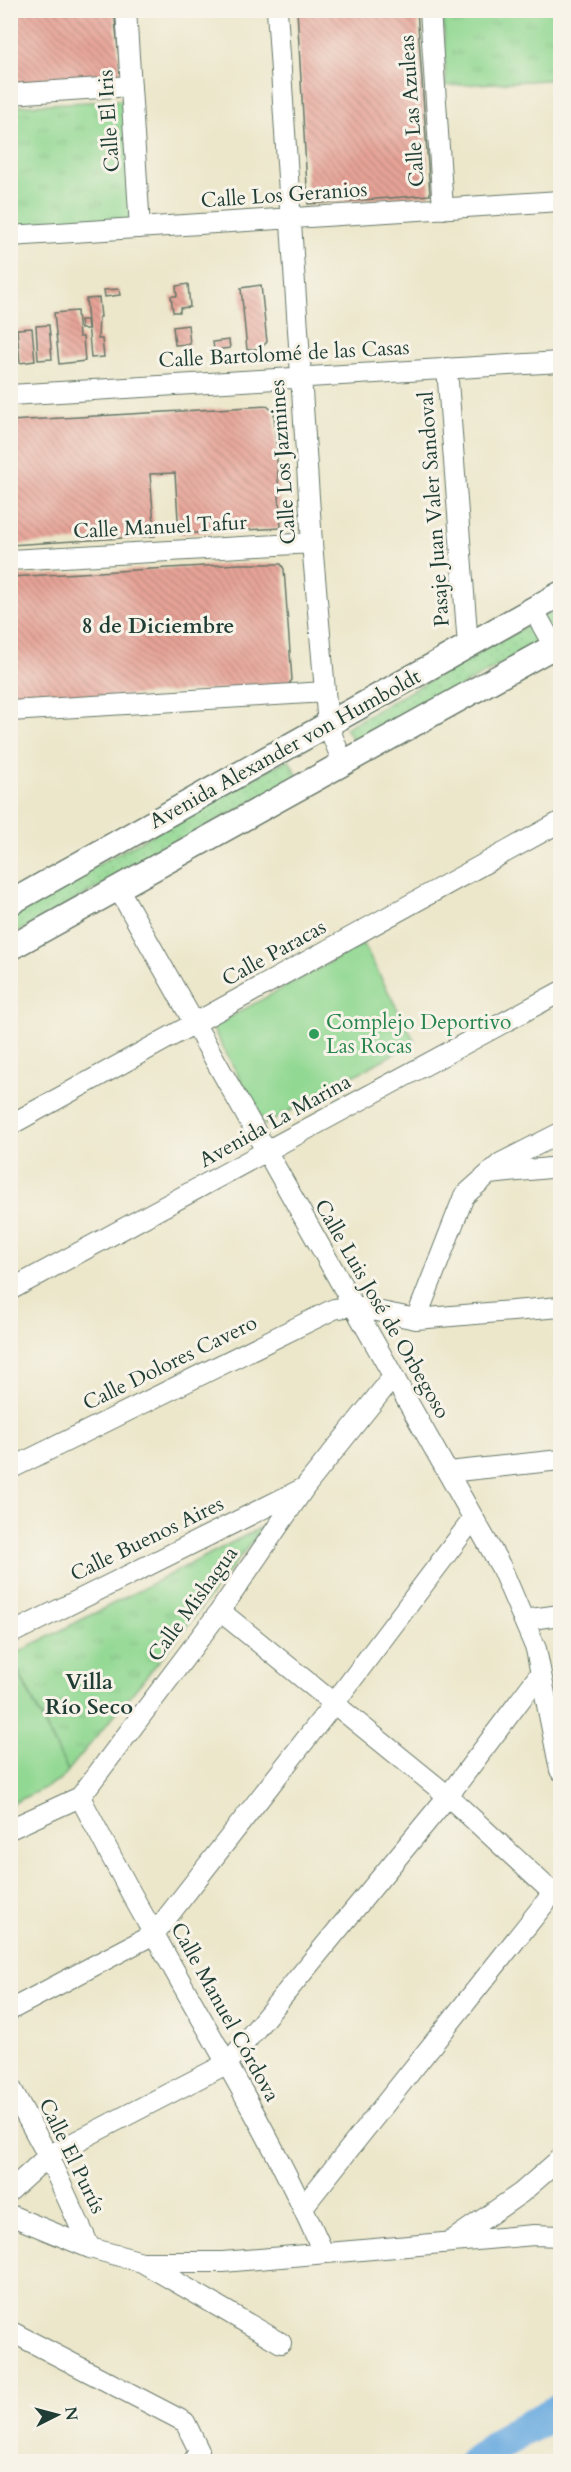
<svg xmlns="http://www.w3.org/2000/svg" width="571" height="2472" font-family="Cardo,serif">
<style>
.grass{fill:url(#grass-dots);stroke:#588a63;stroke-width:1.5}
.park{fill:url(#park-tufts);stroke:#588a63;stroke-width:1.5}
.pitch{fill:#91d892;stroke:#588a63;stroke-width:1.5}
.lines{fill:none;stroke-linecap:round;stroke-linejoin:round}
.river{stroke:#6cace0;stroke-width:34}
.building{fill:url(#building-back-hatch)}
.minor-casing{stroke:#677869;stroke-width:22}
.major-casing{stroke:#677869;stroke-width:27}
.minor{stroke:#fff;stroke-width:20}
.major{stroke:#fff;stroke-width:24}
.leisure-dot{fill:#2e9e5b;stroke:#f7f3e8;stroke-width:2}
.labels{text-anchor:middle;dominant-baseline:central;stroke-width:6;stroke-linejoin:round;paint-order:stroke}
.street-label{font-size:21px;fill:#1f3d34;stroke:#f7f3e8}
.leisure-label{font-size:21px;fill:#27864d;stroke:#f7f3e8;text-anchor:start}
.neighbourhood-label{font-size:22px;font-weight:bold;fill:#1f3d34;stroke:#f7f3e8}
</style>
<defs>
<pattern id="grass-dots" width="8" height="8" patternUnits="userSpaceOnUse" patternTransform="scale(1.5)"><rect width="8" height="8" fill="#91d892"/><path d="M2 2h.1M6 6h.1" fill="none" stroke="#7dba7e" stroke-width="1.8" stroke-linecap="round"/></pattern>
<pattern id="park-tufts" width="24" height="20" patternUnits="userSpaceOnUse" patternTransform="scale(1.5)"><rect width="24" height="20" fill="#91d892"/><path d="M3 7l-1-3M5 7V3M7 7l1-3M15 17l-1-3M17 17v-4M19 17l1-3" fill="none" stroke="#7dba7e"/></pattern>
<pattern id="building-back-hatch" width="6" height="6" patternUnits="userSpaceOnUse" patternTransform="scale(1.5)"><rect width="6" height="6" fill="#e7a397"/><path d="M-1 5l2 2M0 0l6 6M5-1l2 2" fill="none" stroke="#bb867c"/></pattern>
</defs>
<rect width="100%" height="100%" fill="#f7f3e8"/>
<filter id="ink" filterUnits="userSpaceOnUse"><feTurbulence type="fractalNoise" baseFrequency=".0167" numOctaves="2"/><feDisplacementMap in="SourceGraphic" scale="12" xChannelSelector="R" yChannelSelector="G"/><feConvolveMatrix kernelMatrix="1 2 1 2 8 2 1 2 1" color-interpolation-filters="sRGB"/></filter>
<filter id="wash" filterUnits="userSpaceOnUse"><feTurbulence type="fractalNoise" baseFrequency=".008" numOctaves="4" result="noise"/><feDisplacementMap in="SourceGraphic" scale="24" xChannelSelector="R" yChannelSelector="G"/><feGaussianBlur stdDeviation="1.35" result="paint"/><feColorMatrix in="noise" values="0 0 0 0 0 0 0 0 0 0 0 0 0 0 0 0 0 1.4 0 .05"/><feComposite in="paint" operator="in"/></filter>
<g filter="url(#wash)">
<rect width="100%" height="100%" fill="#ece7cb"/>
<!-- grass -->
<path class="grass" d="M560 607V631L356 746 345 728Z
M288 759 298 776 11 936V913Z"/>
<!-- park -->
<path class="park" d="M443 11H560V79L446 86Z
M125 100 133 223 11 231V106Z
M264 1526 164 1655 68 1771 11 1656Z"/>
<!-- pitch -->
<path class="pitch" d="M560 85V173L557 174 552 86Z
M363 944 415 1042 265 1125 212 1027Z
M10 1657 68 1771 61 1780 11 1804Z"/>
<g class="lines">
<!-- river -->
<path class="river" d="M476 2462 511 2436 560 2410"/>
</g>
<g id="blocks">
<!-- building -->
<path class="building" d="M10 10H114L121 78 10 85Z
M297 10H417L430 195 308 204Z
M188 284 190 307 180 308V312H173L171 296H177L176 286Z
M261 285 267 342 261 348 247 350 241 288Z
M119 289 120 295 105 297 104 290Z
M99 298 101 317H99L98 339H102L104 357 91 358 86 299Z
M77 311 79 337H83L85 361 59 364 54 313Z
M80 320H87L88 329H81Z
M49 325 52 359 38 360 36 326Z
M188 325 190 344 175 345 173 327Z
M32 328 35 361 20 363 17 329Z
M229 340 230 348 214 350 213 342Z
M267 406 274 412 281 528 179 534 175 473 150 474 155 536 10 545V421Z
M240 564H281L284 569 292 680 288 685 10 703V577Z"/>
</g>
</g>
<g filter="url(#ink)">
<use href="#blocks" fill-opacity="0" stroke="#677869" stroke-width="1.5"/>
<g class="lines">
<defs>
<path id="minor" d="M126 10 140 228
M277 10 312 543 328 725 343 763
M430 10 443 209
M10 94 131 86
M10 236 560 201
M447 368 468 646
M10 395 560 362
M10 560 312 543
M533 609 560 657
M10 711 325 692
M118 888 501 1567 536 1649 560 1770
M10 1125 560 822
M489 1174 560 1167
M10 1290 560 992
M416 1319 464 1196 501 1163 560 1133
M10 1469 334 1309 352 1306 416 1319 560 1307
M448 1472 560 1460
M220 1611 448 1796 553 1893 560 1888
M524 1620 560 1615
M10 1634 304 1488
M80 1797C104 1843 128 1889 154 1934 212 2039 275 2142 323 2252
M10 1829 80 1797 220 1611 305 1487 392 1378
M10 2010 154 1934 335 1702 473 1519
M10 2086 48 2156 90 2248
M10 2191 48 2156 228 2063 448 1796 540 1674
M303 2207 553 1893
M10 2215 90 2248 142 2262H223L534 2235 560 2236
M450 2242 521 2193 560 2159
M142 2262 281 2343
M10 2331 185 2422 199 2451 193 2462"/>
<path id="major" d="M10 903 560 594
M10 948 560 643"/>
</defs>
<!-- minor casing -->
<use href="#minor" class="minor-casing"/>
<!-- major casing -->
<use href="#major" class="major-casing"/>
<!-- minor -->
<use href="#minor" class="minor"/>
<!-- major -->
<use href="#major" class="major"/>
</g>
</g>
<!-- markers -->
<circle class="leisure-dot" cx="314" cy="1034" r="6"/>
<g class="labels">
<!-- street labels -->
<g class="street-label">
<text transform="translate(412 111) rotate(-94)">Calle Las Azuleas</text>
<text transform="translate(109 121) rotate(-94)">Calle El Iris</text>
<text transform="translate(284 195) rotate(-4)">Calle Los Geranios</text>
<text transform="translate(284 354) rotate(-3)">Calle Bartolomé de las Casas</text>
<text transform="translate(283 462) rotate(-94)">Calle Los Jazmines</text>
<text transform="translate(434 509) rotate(-94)">Pasaje Juan Valer Sandoval</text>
<text transform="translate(160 527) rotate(-3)">Calle Manuel Tafur</text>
<text transform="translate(285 749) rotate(-29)">Avenida Alexander von Humboldt</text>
<text transform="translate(274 953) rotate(-29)">Calle Paracas</text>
<text transform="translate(275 1121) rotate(-29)">Avenida La Marina</text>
<text transform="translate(382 1309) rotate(60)">Calle Luis José de Orbegoso</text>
<text transform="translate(170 1363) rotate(-26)">Calle Dolores Cavero</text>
<text transform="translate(147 1539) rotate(-26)">Calle Buenos Aires</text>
<text transform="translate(193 1604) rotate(-54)">Calle Mishagua</text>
<text transform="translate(225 2012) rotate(61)">Calle Manuel Córdova</text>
<text transform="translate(72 2156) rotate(64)">Calle El Purús</text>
</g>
<!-- leisure labels -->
<g class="leisure-label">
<text x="326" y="1022">Complejo Deportivo<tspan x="326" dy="24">Las Rocas</tspan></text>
</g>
<!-- neighbourhood labels -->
<g class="neighbourhood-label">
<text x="158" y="626">8 de Diciembre</text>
<text x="89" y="1682">Villa<tspan x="89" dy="25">Río Seco</tspan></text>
</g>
</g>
<!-- margin -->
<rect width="571" height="2472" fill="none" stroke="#f7f3e8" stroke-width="36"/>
<!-- north arrow -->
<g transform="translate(57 2415) rotate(84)" stroke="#f7f3e8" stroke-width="4.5" paint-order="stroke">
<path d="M0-4.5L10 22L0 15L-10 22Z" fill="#1f3d34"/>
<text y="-9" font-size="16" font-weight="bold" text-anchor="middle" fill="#1f3d34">N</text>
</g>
</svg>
